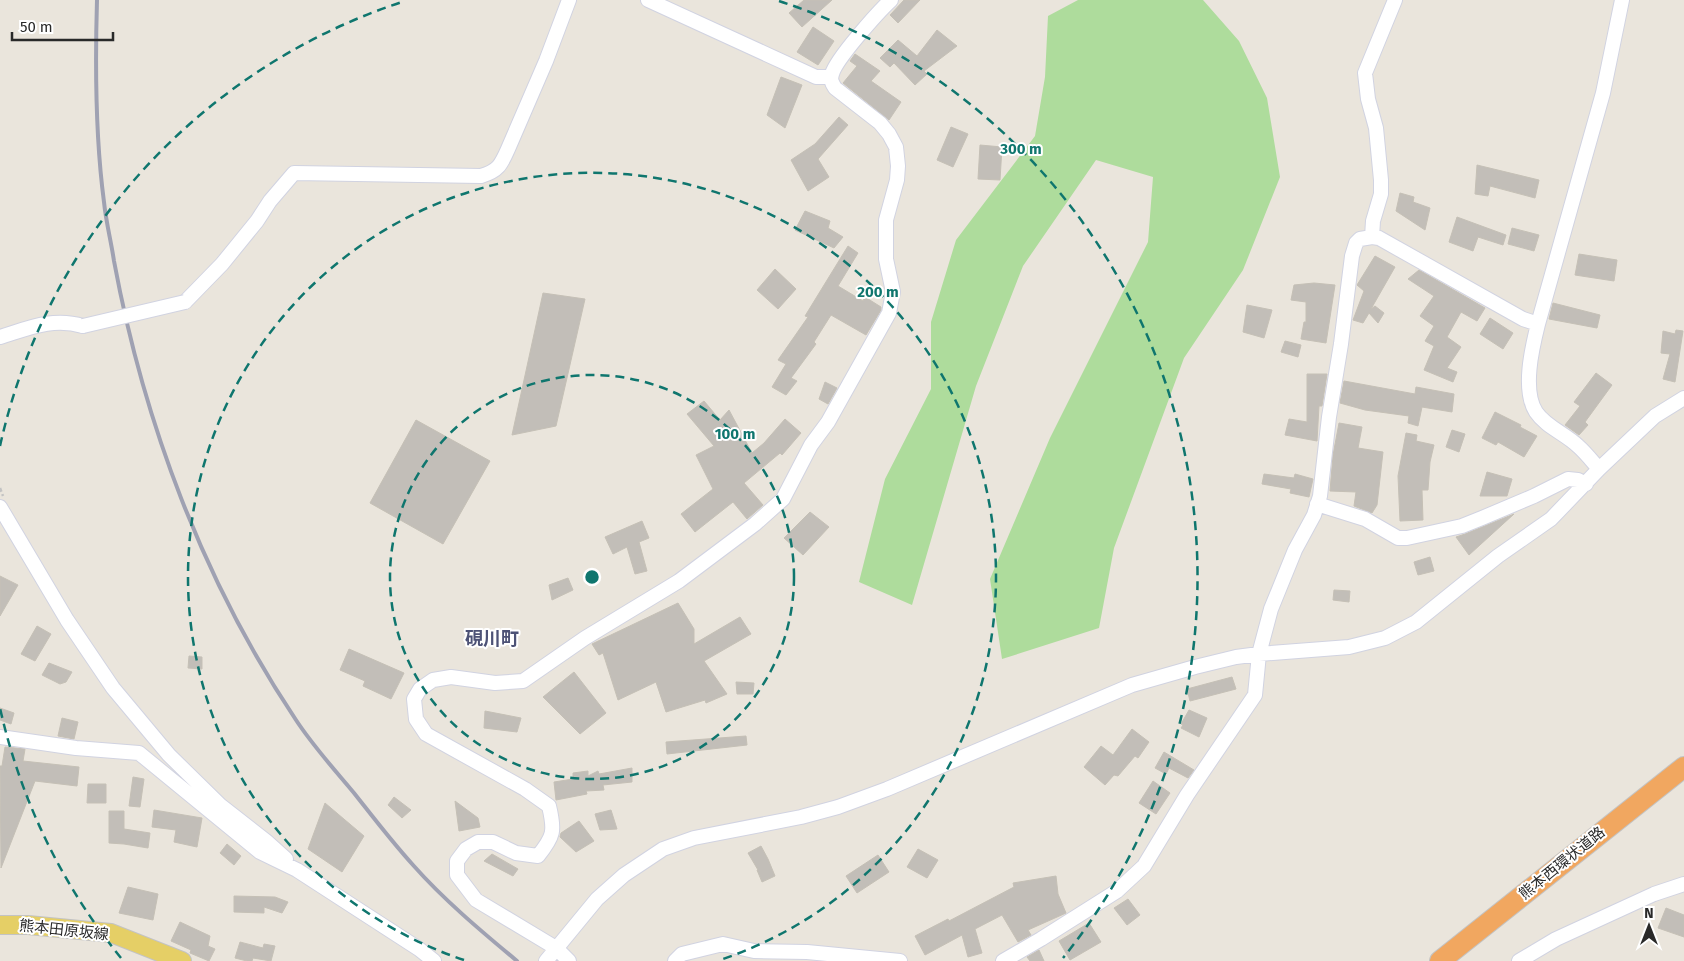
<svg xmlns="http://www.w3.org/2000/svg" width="1684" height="961" font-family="'Fira Sans','Noto Sans JP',sans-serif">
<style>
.green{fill:#aedc9c}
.building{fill:#c2beb8;stroke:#c5c0b6}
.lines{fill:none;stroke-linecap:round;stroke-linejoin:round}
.minor-casing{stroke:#d1d3e1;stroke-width:16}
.major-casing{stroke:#c3c3c3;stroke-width:20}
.highway-casing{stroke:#c3c3c3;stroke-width:22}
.path{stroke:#c3c3c3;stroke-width:2.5;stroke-dasharray:4 2.5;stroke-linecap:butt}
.minor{stroke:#fff;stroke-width:14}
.major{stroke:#e5cf66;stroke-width:18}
.highway{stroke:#f1a760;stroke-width:20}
.rail{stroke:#9fa1b2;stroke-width:4}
.minor-bridge-casing{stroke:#d1d3e1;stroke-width:16;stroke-linecap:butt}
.minor-bridge{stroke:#fff;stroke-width:14}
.ring{fill:none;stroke:#0f766e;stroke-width:2.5;stroke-dasharray:9 6}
.labels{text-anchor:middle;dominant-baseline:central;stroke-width:4;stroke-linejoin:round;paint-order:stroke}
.street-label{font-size:15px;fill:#292929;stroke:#fff}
.quarter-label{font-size:18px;font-weight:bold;fill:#4d5276;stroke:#fff}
.centre{fill:#0f766e;stroke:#fff;stroke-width:2.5}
.ring-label{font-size:15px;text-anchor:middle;font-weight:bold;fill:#0f766e;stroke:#fff;stroke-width:4;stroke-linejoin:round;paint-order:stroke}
</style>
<rect width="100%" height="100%" fill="#eae5dc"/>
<!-- green -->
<path class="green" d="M1078 0H1203L1239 41 1267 98 1280 177 1243 270 1184 358 1114 548 1099 628 1002 659 990 579 1050 438 1148 242 1153 177 1096 160 1023 266 976 386 912 605 859 582 885 479 931 389V322L956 240 1035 136 1045 77 1048 16Z"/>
<!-- building -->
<path class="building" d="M804 0H832L802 27 789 13Z
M904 0H920L898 23 890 15Z
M813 27 834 41 818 65 797 52Z
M937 30 957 46 924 71 927 74 915 85 894 63 890 67 880 58 898 40 917 56Z
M855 54 880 71 871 81 901 102 889 120 843 83 857 66 850 61Z
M781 77 802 85 785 128 767 115Z
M839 117 848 125 818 159 829 177 808 191 791 160 815 144Z
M951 127 968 134 953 167 937 160Z
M980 145 1002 147 1000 180 978 179Z
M1477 165 1539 180 1535 198 1490 186 1488 196 1475 194Z
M1400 193 1414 197 1413 202 1430 208 1425 230 1396 211Z
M805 211 830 221 828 228 843 237 834 248 795 230Z
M1457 217 1506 235 1503 245 1478 237 1473 251 1449 242Z
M1512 228 1539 235 1534 251 1508 244Z
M848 246 858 253 838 286 863 301 865 297 881 307V310L866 335 831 315 814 342 816 344 791 378 797 381 786 395 772 387 786 364 778 360 808 317 805 316Z
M1579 254 1617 260 1614 281 1575 275Z
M1375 256 1395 267 1371 309 1375 306 1384 313 1378 323 1369 313 1363 323 1353 320 1364 291 1357 285Z
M775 269 796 289 778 309 757 290Z
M1419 270 1485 308 1477 321 1461 312 1447 337 1461 347 1447 368 1457 372 1453 382 1424 370 1434 346 1425 341 1434 326 1420 316 1434 296 1408 279Z
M1314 283 1335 285 1326 343 1301 339 1304 322H1306V302L1291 300 1294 285Z
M543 293 585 299 556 426 512 435Z
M1553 303 1600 315 1597 328 1549 319Z
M1247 305 1272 310 1264 338 1243 332Z
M1490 318 1513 333 1503 349 1480 334Z
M1676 330 1683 331 1675 382 1663 379 1670 354 1661 353 1663 331 1675 334Z
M1285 341 1301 345 1298 357 1281 352Z
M1596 373 1612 385 1585 422 1588 425 1579 435 1565 425 1580 406 1574 402Z
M1307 374H1327L1322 406H1319L1317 441 1285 435 1289 419 1307 422Z
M1344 381 1415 394 1416 387 1454 394 1452 412 1422 407 1418 426 1408 423 1409 416 1365 410 1340 403Z
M825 382 837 388 828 404 819 399Z
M704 401 720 420 729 410 752 453 764 443 785 419 801 433 782 455 780 453 744 483 763 505 747 519 733 502 695 532 681 514 713 489 696 455 714 446 687 414Z
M1495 412 1521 425 1520 427 1537 436 1524 457 1498 442 1496 445 1482 438Z
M416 420 490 461 443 544 370 503Z
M1339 423 1362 427 1358 448 1383 452 1377 505 1372 513 1354 506 1356 492 1330 491 1333 455Z
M1452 430 1465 434 1459 452 1446 447Z
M1406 433 1417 435 1416 441 1434 445 1430 462 1428 490H1422L1423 520 1400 521 1398 476Z
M1487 472 1512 479 1507 496H1480Z
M1264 474 1294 478 1295 474 1313 479 1309 497 1290 493 1291 489 1262 484Z
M810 512 829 527 803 555 784 538Z
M1514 514 1469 555 1456 537 1465 534Z
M642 521 649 538 639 542 647 571 635 574 627 547 613 554 605 537Z
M1430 557 1434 571 1418 575 1414 562Z
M0 576 18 585 0 616Z
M568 578 573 590 552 600 549 585Z
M1334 590 1350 591 1349 602 1333 600Z
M678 603 694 629V644L740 617 751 634 704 661 727 694 706 703 705 700 666 712 656 682 618 700 603 653 599 655 592 644Z
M37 626 51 634 35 661 21 654Z
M349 649 404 673 391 699 363 686 365 681 340 670Z
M189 656 202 657V669L188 668Z
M49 663 72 672 66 682 60 684 42 675Z
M574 672 606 713 580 734 543 697Z
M1232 677 1236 689 1190 701 1187 689Z
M736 682 754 683 753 694H737Z
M0 708 14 713 11 724 0 720Z
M1189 710 1207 718 1199 737 1181 728 1183 725 1181 724Z
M485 711 521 718 517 732 484 728Z
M62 718 78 722 74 739 58 736Z
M1132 729 1149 742 1138 758 1135 756 1118 776 1114 775 1105 785 1084 767 1101 746 1113 755Z
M746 736 747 745 667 754 666 742Z
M5 747 25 749 23 761 79 767 77 786 35 781 1 868 0 766H2Z
M1164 752 1194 770 1188 778 1169 768 1166 774 1155 768Z
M632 768V782L603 785 604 790 586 791 587 794 556 800 554 782 573 779V773L588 771V776L598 771 599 774Z
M133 777 144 779 140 807 129 806Z
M1153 781 1170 793 1156 814 1139 803Z
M88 784H106V803H87Z
M394 797 411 810 402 818 388 805Z
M455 801 478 818 480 827 459 831Z
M325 803 364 836 342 872 308 849Z
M154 810 202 818 197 847 174 842 176 830 152 827Z
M611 810 617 829 600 830 595 814Z
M109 811H124V829L150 833 148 848 124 844 109 843Z
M579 821 594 841 576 852 560 837 561 833Z
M227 844 241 856 234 865 220 853Z
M761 846 768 859 775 876 762 882 757 870H758L748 853Z
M918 849 938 860 927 878 907 867Z
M492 854 518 869 513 876 484 861Z
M878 855 889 872 857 893 846 876Z
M1056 876 1058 894 1066 913 1028 930 1031 935 1018 942 1002 915 975 929 982 953 968 957 962 935 925 955 915 936 948 919 949 921 1014 887 1013 883Z
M128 887 158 894 153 920 119 913Z
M234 896 275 897 288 902 282 913 264 907V913L234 912Z
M1128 899 1140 915 1127 925 1114 908Z
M1666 908 1684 915V937L1658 928Z
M180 922 210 936 208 946 215 949 209 961 190 953 191 950 171 941Z
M1089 923 1101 942 1070 960 1059 941Z
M240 942 263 948 264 944 275 946 271 961 253 958 252 961H247L235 958Z
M1039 950 1044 961H1030L1027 957Z"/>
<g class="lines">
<defs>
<path id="minor" d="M648 0 816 77H831
M1372 237 1373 221 1381 194V180L1376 128 1368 99 1365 73 1395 0
M185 302 222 264 257 221 270 201 294 173 481 176C498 171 501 165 508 149L546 61 569 0
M1538 324 1603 93 1622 0
M0 337C29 328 53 317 83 326
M1317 504 1365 519 1398 538H1407L1462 526 1482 518 1534 496 1568 479 1578 480 1586 484
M0 507 67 620 113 688 169 755 220 805 266 841 286 859
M0 737 76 748 139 753 260 852 297 870 419 949 434 961
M546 961 597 899 624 875 663 849 694 838 801 817 838 807 887 789 1132 685 1195 667 1236 657 1259 654 1349 647 1385 638 1416 622 1498 556 1551 519 1599 469 1655 416 1684 398
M569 961 556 948 476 900 457 875V861L466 849 478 842H493L516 853 538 856C554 836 555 831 549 806L525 789 426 734 416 719 414 699 420 689 433 680 451 677 495 683 523 681 585 638 679 581 755 524 783 499 811 445 828 422 889 313 893 292 886 259V220L897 180 898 166 896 147 889 134 880 123 835 88C832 83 830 80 832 74 836 59 878 12 891 0
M675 961 682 954 723 944 754 951 807 952 900 961
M1003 961 1041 939 1117 891 1144 866 1187 795 1255 695 1259 654 1271 609 1295 550 1314 515 1320 496 1329 417 1341 344 1352 256 1356 243 1360 239 1372 237 1379 238 1523 319 1538 324C1532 348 1522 390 1536 412 1546 427 1566 434 1578 446 1586 453 1592 461 1599 469
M1519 961 1556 939 1654 894 1684 884"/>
<path id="major" d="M0 925H28L111 933 182 961"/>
<path id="highway" d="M1440 961 1684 767"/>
</defs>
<!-- minor casing -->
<use href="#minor" class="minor-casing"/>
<!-- major casing -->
<use href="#major" class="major-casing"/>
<!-- highway casing -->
<use href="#highway" class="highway-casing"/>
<!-- path -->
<path class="path" d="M0 488 3 496"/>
<!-- minor -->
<use href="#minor" class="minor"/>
<!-- major -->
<use href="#major" class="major"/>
<!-- highway -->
<use href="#highway" class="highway"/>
<!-- rail -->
<path class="rail" d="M97 0C95 67 95 135 104 202 106 222 111 241 114 261 144 423 204 583 296 720 313 746 334 769 354 793 373 817 392 842 413 865 444 900 481 931 517 961"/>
<defs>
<path id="minor-bridge" d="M83 326 185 302"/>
</defs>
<!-- minor-bridge casing -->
<use href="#minor-bridge" class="minor-bridge-casing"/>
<!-- minor-bridge -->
<use href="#minor-bridge" class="minor-bridge"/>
</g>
<!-- distance rings -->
<g class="ring">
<circle cx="592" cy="577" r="202"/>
<path d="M464 960A404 404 0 1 1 720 960"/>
<path d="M121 958A606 606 0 0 1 0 708M0 446A606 606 0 0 1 405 1M779 1A606 606 0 0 1 1063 958"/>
</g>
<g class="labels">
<!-- street labels -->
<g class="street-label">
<text transform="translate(1562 863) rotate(-39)">熊本西環状道路</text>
<text transform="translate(64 930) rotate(6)">熊本田原坂線</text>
</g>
<!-- quarter labels -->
<g class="quarter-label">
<text x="492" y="639">硯川町</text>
</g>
</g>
<circle cx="592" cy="577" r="8" class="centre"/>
<g class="ring-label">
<text x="1021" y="154">300 m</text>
<text x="878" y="297">200 m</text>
<text x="735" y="439">100 m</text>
</g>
<!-- north arrow -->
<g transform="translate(1649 926)" stroke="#ffffff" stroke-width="4" paint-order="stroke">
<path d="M0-4L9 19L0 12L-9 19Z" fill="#292929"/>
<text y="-8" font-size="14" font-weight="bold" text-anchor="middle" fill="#292929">N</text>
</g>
<!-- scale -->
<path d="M12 32v8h101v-8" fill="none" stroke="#292929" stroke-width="2.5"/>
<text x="20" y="32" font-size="15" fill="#292929" stroke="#ffffff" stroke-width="4" paint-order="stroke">50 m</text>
</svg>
